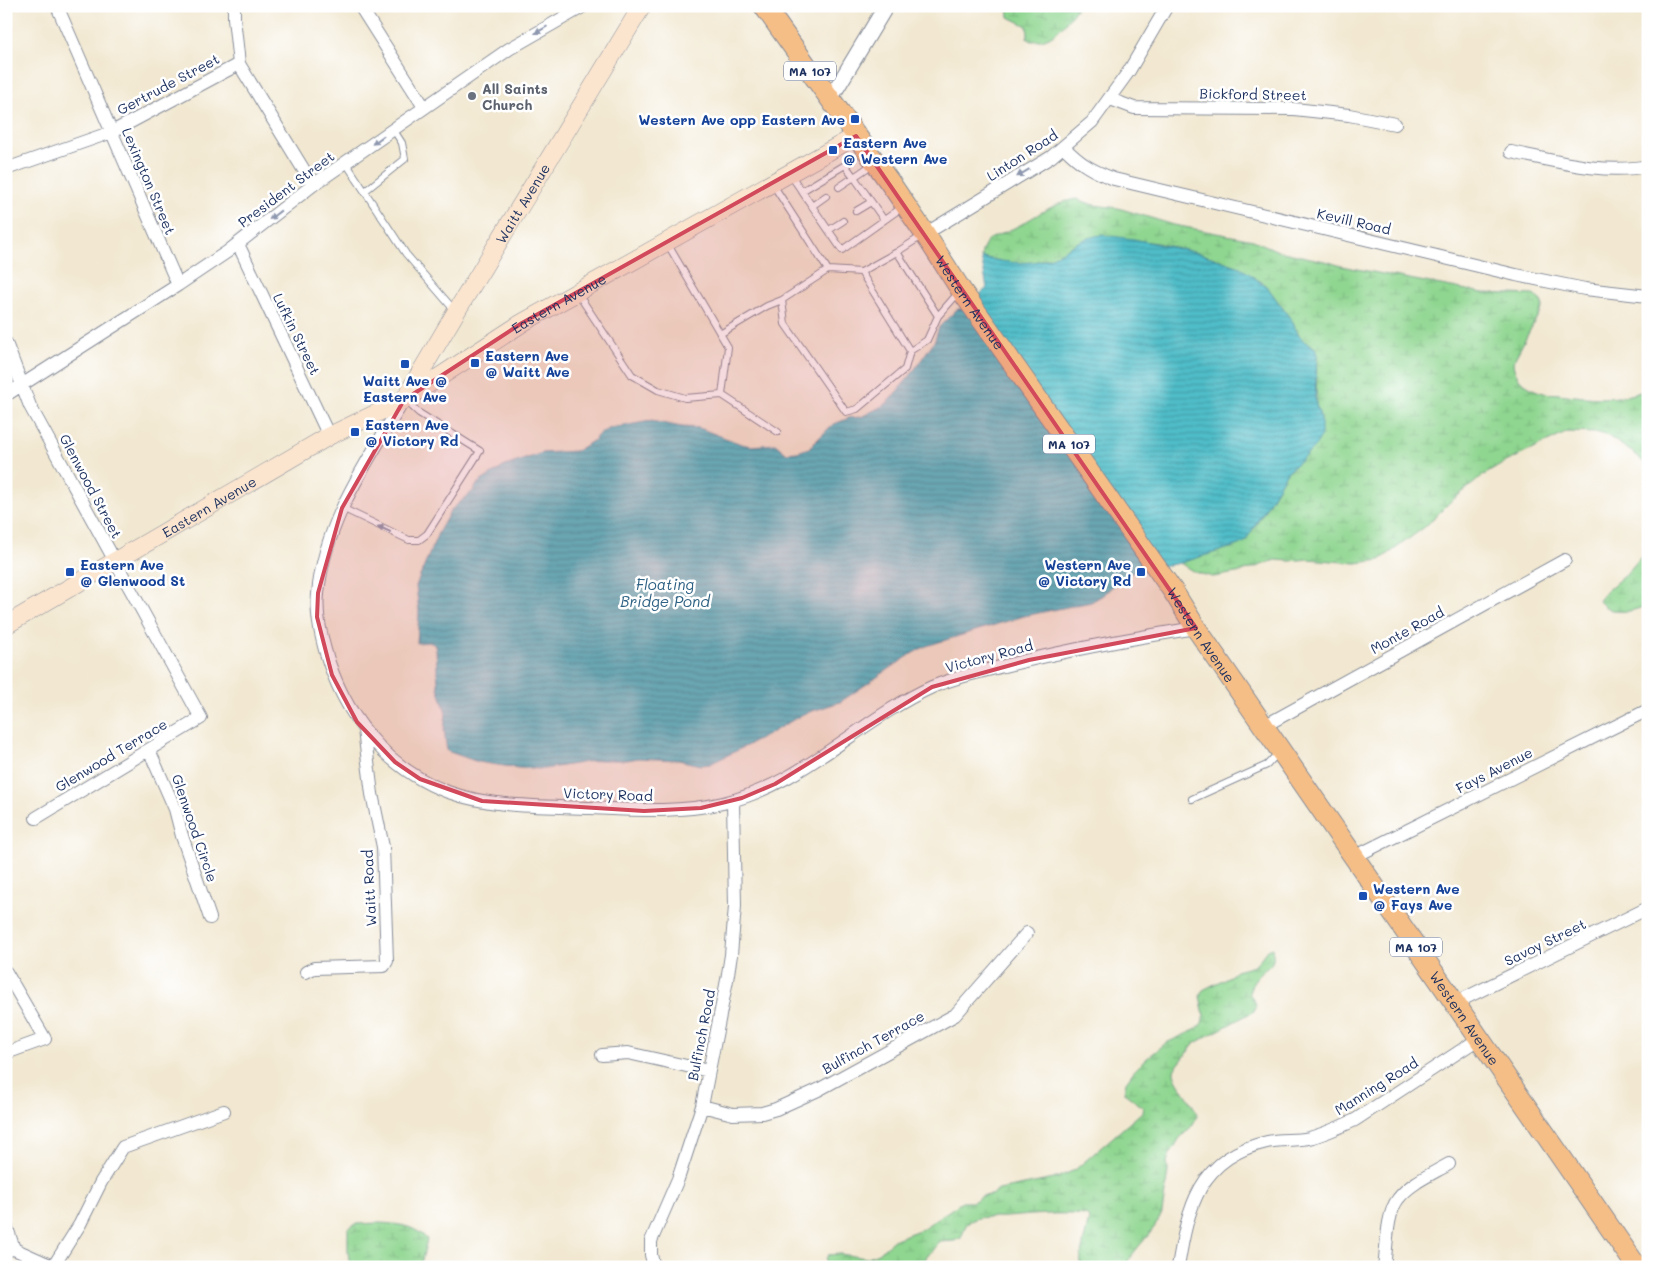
<svg xmlns="http://www.w3.org/2000/svg" width="1654" height="1273" font-family="Mali,sans-serif">
<style>
.wetland{fill:url(#wetland-marsh);stroke:#558277}
.water{fill:url(#water-rules);stroke:#367693}
.lines{fill:none;stroke-linecap:round;stroke-linejoin:round}
.service-casing{stroke:#868c98;stroke-width:8}
.minor-casing{stroke:#868c98;stroke-width:14}
.tertiary-casing{stroke:#868c98;stroke-width:17}
.secondary-casing{stroke:#868c98;stroke-width:19}
.primary-casing{stroke:#868c98;stroke-width:22}
.service{stroke:#fff;stroke-width:6}
.minor{stroke:#fff;stroke-width:12}
.tertiary{stroke:#fff;stroke-width:15}
.secondary{stroke:#fbe5cf;stroke-width:18}
.primary{stroke:#f6be87;stroke-width:20}
.oneway{fill:#8d97ae}
.marked{fill:#d1495b;fill-opacity:0.2;stroke:#d1495b;stroke-width:4;stroke-linejoin:round}
.worship-dot{fill:#6b7280;stroke:#fff;stroke-width:2}
.transit-dot{fill:#1a4fb4;stroke:#fff;stroke-width:2}
.labels{text-anchor:middle;dominant-baseline:central;stroke-width:5;stroke-linejoin:round;paint-order:stroke}
.shield{fill:#fff;stroke:#5f6d8e;stroke-width:1}
.shield-label{font-size:12px;font-weight:bold;fill:#1b2f5e}
.street-label{font-size:14px;fill:#1b2f5e;stroke:#fff}
.worship-label{font-size:14px;font-weight:bold;fill:#5b616d;stroke:#fff;text-anchor:start}
.transit-label{font-size:14px;font-weight:bold;fill:#164399;stroke:#fff;text-anchor:start}
.water-label{font-size:15px;font-style:italic;fill:#2e6183;stroke:#fff}
</style>
<defs>
<pattern id="wetland-marsh" width="20" height="14" patternUnits="userSpaceOnUse" patternTransform="scale(1.25)"><rect width="20" height="14" fill="#8fd690"/><path d="M1 5h8M5 5V1M11 12h8M15 12V8" fill="none" stroke="#7bb87f"/></pattern>
<pattern id="water-rules" width="6" height="5" patternUnits="userSpaceOnUse" patternTransform="scale(1.25)"><rect width="6" height="5" fill="#50bdc8"/><path d="M0 2.5h6" fill="none" stroke="#429aa6"/></pattern>
</defs>
<rect width="100%" height="100%" fill="#fff"/>
<filter id="ink" filterUnits="userSpaceOnUse"><feTurbulence type="fractalNoise" baseFrequency=".02" numOctaves="2"/><feDisplacementMap in="SourceGraphic" scale="10" xChannelSelector="R" yChannelSelector="G"/><feConvolveMatrix kernelMatrix="1 2 1 2 8 2 1 2 1" color-interpolation-filters="sRGB"/></filter>
<filter id="wash" filterUnits="userSpaceOnUse"><feTurbulence type="fractalNoise" baseFrequency=".0096" numOctaves="4" result="noise"/><feDisplacementMap in="SourceGraphic" scale="20" xChannelSelector="R" yChannelSelector="G"/><feGaussianBlur stdDeviation="1.12" result="paint"/><feColorMatrix in="noise" values="0 0 0 0 0 0 0 0 0 0 0 0 0 0 0 0 0 1.4 0 .05"/><feComposite in="paint" operator="in"/></filter>
<g filter="url(#wash)">
<rect width="100%" height="100%" fill="#f2e8d1"/>
<!-- wetland -->
<path class="wetland" d="M1008 6H1076V9C1063 26 1054 41 1031 41L1027 38 1028 34 1027 26 1009 17Z
M1077 199 1093 205 1118 208 1174 225 1253 240 1278 251 1329 262 1341 266 1483 293 1533 295 1540 299 1543 306 1513 362C1514 379 1528 389 1544 393 1549 394 1554 393 1559 394 1589 398 1619 402 1648 389V468L1638 456 1608 436 1598 433 1568 432 1504 463 1484 475 1450 502 1426 526 1380 560 1356 563 1308 559 1290 561 1275 560 1242 572 1213 577 1194 572 1180 563 1239 545 1256 525 1287 472 1314 448 1321 419 1316 405 1317 355 1312 345 1305 342 1299 336 1292 321 1268 288 1262 282 1250 276 1240 267 1202 254 1157 243 1119 238 1078 242 1055 256 1034 262 1008 263 981 257 982 251 988 240C1001 233 1015 229 1027 221 1042 212 1060 201 1077 199Z
M1648 549V604C1633 613 1611 616 1599 601L1605 592 1626 574Z
M1272 948C1277 968 1266 965 1256 978 1252 982 1251 987 1249 993L1256 1004 1254 1011 1195 1043 1174 1070C1173 1082 1194 1100 1197 1116L1192 1126 1179 1139 1169 1156 1167 1162 1168 1171 1162 1213C1154 1234 1134 1247 1125 1267H1081C1079 1252 1087 1233 1089 1218L1086 1215C1057 1212 1034 1215 1005 1217 993 1218 977 1214 967 1224 964 1227 963 1234 961 1238L954 1241 939 1242 926 1258 922 1267H826V1259L828 1255 840 1254 866 1258 878 1253 895 1239 922 1229 962 1202H973L982 1196 991 1195 999 1190 1054 1179 1075 1170 1142 1112 1143 1107 1124 1093 1126 1082 1134 1071 1145 1060 1166 1043 1197 1029 1202 1023 1204 1015 1200 996 1203 990 1230 976 1236 971 1255 966 1267 950Z
M379 1223C397 1224 414 1225 427 1239L422 1260 419 1267H350L348 1252V1229L356 1224Z"/>
<!-- water -->
<path class="water" d="M1102 235 1134 239 1180 249 1202 254 1240 267 1268 288 1292 321 1299 336 1305 342 1315 348 1317 355 1315 398 1316 405 1321 419V436L1314 448 1287 472 1245 542 1239 545 1180 563 1140 570 1131 573 1117 582 1103 595 1091 602 1024 616 926 646 913 653 840 702 803 714 764 737 710 764 701 765 678 760 638 758 627 760H599L544 769 518 768 478 762 447 751 444 730 446 713 438 687 436 649 434 644 429 642 417 643 419 612 416 586 438 533 451 510 473 491 478 483 505 466 542 453 576 451 593 441 600 433 611 428 651 421 682 427 699 428 741 444 751 446 775 444 786 453 797 452 809 448 832 425 849 418 861 417 886 404 910 376 935 340 939 327 957 309H964L987 288 981 257C1006 263 1033 267 1056 255 1072 246 1084 237 1102 235Z"/>
</g>
<g filter="url(#ink)">
<g class="lines">
<defs>
<path id="service" d="M346 163 406 254 455 311
M790 174 842 250 904 206
M772 183 828 270 782 300 785 324 846 412 857 409 905 369 910 351 927 340 938 316
M839 187 854 177 884 220
M365 191 405 159 402 143 393 129
M802 191 845 165 854 177 873 164
M812 206 826 196
M856 211 871 202
M829 230 843 221
M922 236 897 252 938 316 959 292
M828 270 861 272 897 252
M861 272 910 351
M578 294 632 375 658 390 685 398 722 395 728 347 667 243
M720 334 767 306 782 300
M722 395 778 432
M342 508 409 540H419L427 534 480 451 419 413 405 400
M1192 799 1267 765 1278 753"/>
<path id="minor" d="M57 6 178 285
M234 6V18L239 64
M360 6 424 107
M1110 99 1134 108 1294 109 1349 115 1395 124
M1064 147C1080 164 1093 171 1114 179L1516 275 1585 289 1648 296
M1511 152C1556 161 1602 175 1648 166
M6 169 112 132 239 64 313 185
M925 234 1051 157 1092 122 1129 71 1167 6
M238 244 329 436
M6 343 30 406 201 718 36 818
M6 395 178 285 227 252 313 185 509 49 584 6
M404 400C368 460 324 522 318 594 316 613 320 631 325 650 343 713 384 768 448 792 493 808 544 806 591 808 636 810 680 813 723 803 802 785 859 720 932 687 955 677 980 672 1004 666 1067 650 1132 638 1196 628
M1264 726 1565 560
M149 750 175 809 182 836 210 918
M1354 857 1648 710
M6 972 45 1039 6 1053
M306 972 314 968 384 966 387 961 383 847 372 794 364 730
M1455 1003 1648 908
M602 1055 628 1053 709 1071
M702 1106 733 1114 762 1113 776 1109 818 1090 955 1015 1027 933
M6 1225 14 1249
M6 1250 14 1249 54 1267
M53 1267 80 1224 101 1182 123 1147 224 1111
M654 1267 651 1255V1241L678 1179 702 1106 727 980 731 955 735 906 733 801
M1178 1267C1188 1207 1199 1157 1267 1142 1280 1139 1295 1141 1309 1138 1325 1134 1340 1127 1355 1120L1480 1038
M1384 1267C1387 1248 1386 1214 1398 1199 1410 1183 1432 1174 1449 1164"/>
<path id="tertiary" d="M830 99 886 6"/>
<g id="secondary">
<path id="s1" d="M406 397 456 312 642 6"/>
<path id="s2" d="M6 625 329 436 404 400 522 323 856 136"/>
</g>
<g id="primary">
<path id="s3" d="M764 6 893 187 925 234 961 290 1173 591 1196 628 1637 1267"/>
</g>
</defs>
<!-- service casing -->
<use href="#service" class="service-casing"/>
<!-- minor casing -->
<use href="#minor" class="minor-casing"/>
<!-- tertiary casing -->
<use href="#tertiary" class="tertiary-casing"/>
<!-- secondary casing -->
<use href="#secondary" class="secondary-casing"/>
<!-- primary casing -->
<use href="#primary" class="primary-casing"/>
<!-- service -->
<use href="#service" class="service"/>
<!-- minor -->
<use href="#minor" class="minor"/>
<!-- tertiary -->
<use href="#tertiary" class="tertiary"/>
<!-- secondary -->
<use href="#secondary" class="secondary"/>
<!-- primary -->
<use href="#primary" class="primary"/>
</g>
<!-- one-way arrows -->
<defs><path id="oneway-solid" d="M-6-.8H1V-3.2L6.5 0L1 3.2V.8H-6Z" transform="scale(1.25)"/></defs>
<g class="oneway">
<use href="#oneway-solid" transform="translate(541 30) rotate(150)"/>
<use href="#oneway-solid" transform="translate(378 140) rotate(144)"/>
<use href="#oneway-solid" transform="translate(1023 173) rotate(149)"/>
<use href="#oneway-solid" transform="translate(275 215) rotate(142)"/>
<use href="#oneway-solid" transform="translate(384 529) rotate(-156)"/>
</g>
</g>
<!-- marked area -->
<path class="marked" d="M856 136 1196 628 1029 660 932 687 775 784 742 798 701 808 644 811 482 801 420 779 395 762 357 722 332 675 317 617 318 593 342 508 404 400 522 323Z"/>
<!-- markers -->
<circle class="worship-dot" cx="472" cy="96" r="5"/>
<g class="transit-dot">
<rect x="850" y="114" width="10" height="10" rx="2.5"/>
<rect x="828" y="145" width="10" height="10" rx="2.5"/>
<rect x="470" y="358" width="10" height="10" rx="2.5"/>
<rect x="400" y="359" width="10" height="10" rx="2.5"/>
<rect x="350" y="427" width="10" height="10" rx="2.5"/>
<rect x="65" y="567" width="10" height="10" rx="2.5"/>
<rect x="1136" y="567" width="10" height="10" rx="2.5"/>
<rect x="1358" y="891" width="10" height="10" rx="2.5"/>
</g>
<g class="labels">
<!-- shield labels -->
<g class="shield">
<rect x="784" y="61.5" width="52" height="19" rx="4"/>
<rect x="1043" y="434.5" width="52" height="19" rx="4"/>
<rect x="1390" y="937.5" width="52" height="19" rx="4"/>
</g>
<g class="shield-label">
<text x="810" y="71">MA 107</text>
<text x="1069" y="444">MA 107</text>
<text x="1416" y="947">MA 107</text>
</g>
<!-- street labels -->
<g class="street-label">
<text transform="translate(168 84) rotate(-28)">Gertrude Street</text>
<text transform="translate(1253 94) rotate(1)">Bickford Street</text>
<text transform="translate(1022 155) rotate(-33)">Linton Road</text>
<text transform="translate(149 181) rotate(67)">Lexington Street</text>
<text transform="translate(286 189) rotate(-37)">President Street</text>
<text stroke="none"><textPath href="#s1" startOffset="226">Waitt Avenue</textPath></text>
<text transform="translate(1354 221) rotate(13)">Kevill Road</text>
<text stroke="none"><textPath href="#s2" startOffset="640">Eastern Avenue</textPath></text>
<text stroke="none"><textPath href="#s3" startOffset="361">Western Avenue</textPath></text>
<text transform="translate(297 334) rotate(64)">Lufkin Street</text>
<text transform="translate(91 486) rotate(62)">Glenwood Street</text>
<text stroke="none"><textPath href="#s2" startOffset="235">Eastern Avenue</textPath></text>
<text transform="translate(1407 630) rotate(-29)">Monte Road</text>
<text stroke="none"><textPath href="#s3" startOffset="766">Western Avenue</textPath></text>
<text transform="translate(989 656) rotate(-15)">Victory Road</text>
<text transform="translate(111 755) rotate(-31)">Glenwood Terrace</text>
<text transform="translate(1494 770) rotate(-27)">Fays Avenue</text>
<text transform="translate(608 794) rotate(2)">Victory Road</text>
<text transform="translate(195 828) rotate(71)">Glenwood Circle</text>
<text transform="translate(369 888) rotate(-93)">Waitt Road</text>
<text transform="translate(1545 942) rotate(-26)">Savoy Street</text>
<text stroke="none"><textPath href="#s3" startOffset="1231">Western Avenue</textPath></text>
<text transform="translate(701 1035) rotate(-79)">Bulfinch Road</text>
<text transform="translate(873 1042) rotate(-29)">Bulfinch Terrace</text>
<text transform="translate(1376 1086) rotate(-32)">Manning Road</text>
</g>
<!-- worship labels -->
<g class="worship-label">
<text x="482" y="88">All Saints<tspan x="482" dy="16">Church</tspan></text>
</g>
<!-- transit labels -->
<g class="transit-label">
<text x="845" y="119" text-anchor="end">Western Ave opp Eastern Ave</text>
<text x="843" y="142">Eastern Ave<tspan x="843" dy="16">@ Western Ave</tspan></text>
<text x="485" y="355">Eastern Ave<tspan x="485" dy="16">@ Waitt Ave</tspan></text>
<text x="405" y="380" text-anchor="middle">Waitt Ave @<tspan x="405" dy="16">Eastern Ave</tspan></text>
<text x="365" y="424">Eastern Ave<tspan x="365" dy="16">@ Victory Rd</tspan></text>
<text x="80" y="564">Eastern Ave<tspan x="80" dy="16">@ Glenwood St</tspan></text>
<text x="1131" y="564" text-anchor="end">Western Ave<tspan x="1131" dy="16">@ Victory Rd</tspan></text>
<text x="1373" y="888">Western Ave<tspan x="1373" dy="16">@ Fays Ave</tspan></text>
</g>
<!-- water labels -->
<g class="water-label">
<text x="665" y="584">Floating<tspan x="665" dy="17">Bridge Pond</tspan></text>
</g>
</g>
<!-- margin -->
<rect width="1654" height="1273" fill="none" stroke="#fff" stroke-width="25"/>
</svg>
